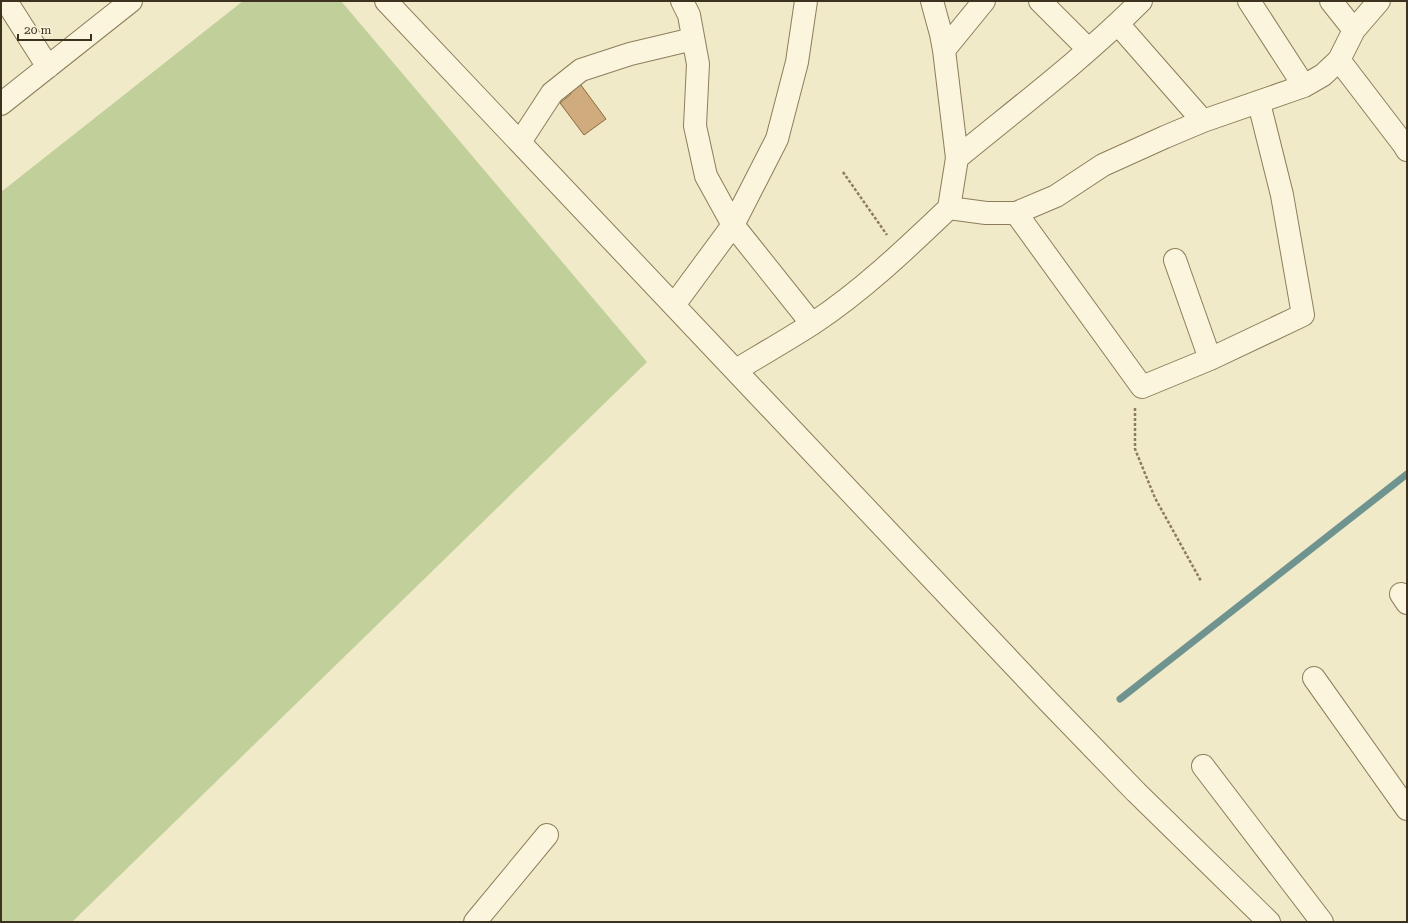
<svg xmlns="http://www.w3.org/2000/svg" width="1408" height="923" font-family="'Roboto Serif',serif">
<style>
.green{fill:#c1cf9b}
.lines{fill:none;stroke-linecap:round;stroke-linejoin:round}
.stream{stroke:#6f938f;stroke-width:7}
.building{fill:#cfab7d;stroke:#8c6a41}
.minor-casing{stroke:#8d7d5c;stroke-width:24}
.path{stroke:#8d7d5c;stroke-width:2.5;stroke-dasharray:3 2;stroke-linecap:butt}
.minor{stroke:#faf5dc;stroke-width:22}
</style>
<rect width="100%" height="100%" fill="#f0eac8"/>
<!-- green -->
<path class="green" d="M243 1H341L647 362 72 922H1V192Z"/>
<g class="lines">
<!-- stream -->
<path class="stream" d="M1120 699 1407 474"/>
</g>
<!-- building -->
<path class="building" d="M575 77 606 119 584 135 560 103 571 94 564 85Z"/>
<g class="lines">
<defs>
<path id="minor" d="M6 1 48 67
M386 1 1048 701 1136 792 1269 922
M682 1 689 15 698 64 695 126 706 176 733 225 812 324
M932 1 941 34 944 50 957 158
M1040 1 1088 49
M1249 1 1304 86
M1331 1 1354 30
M1118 24 1203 121
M944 50 984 1
M1339 60 1404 145 1407 150
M1 104 131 1
M520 142 552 93 581 70 630 54 693 39
M949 208 957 158C1019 107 1084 58 1141 1
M1016 213 1142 387 1210 359 1303 315 1282 195 1259 103
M1175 260 1210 359
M674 305 733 225 777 139 797 62 806 1
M736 370C761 355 787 340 812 324 862 291 906 249 949 208L986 213H1016L1056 196 1103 165 1165 137 1203 121 1304 86 1323 75 1339 60 1354 30 1379 1
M1401 594 1407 603
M1314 678 1407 809
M1203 766 1322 922
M475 922 547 835"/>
</defs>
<!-- minor casing -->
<use href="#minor" class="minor-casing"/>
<!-- path -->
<path class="path" d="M843 172 887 235
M1135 408V449L1155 498 1201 581"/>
<!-- minor -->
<use href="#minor" class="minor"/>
</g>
<!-- border -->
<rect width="1408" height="923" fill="none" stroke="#3d3220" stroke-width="4"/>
<!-- scale -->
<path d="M18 34v6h73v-6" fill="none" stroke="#3d3220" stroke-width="2"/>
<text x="24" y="34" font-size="12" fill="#3d3220" stroke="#f7f2d8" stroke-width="3" paint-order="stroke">20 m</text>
</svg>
